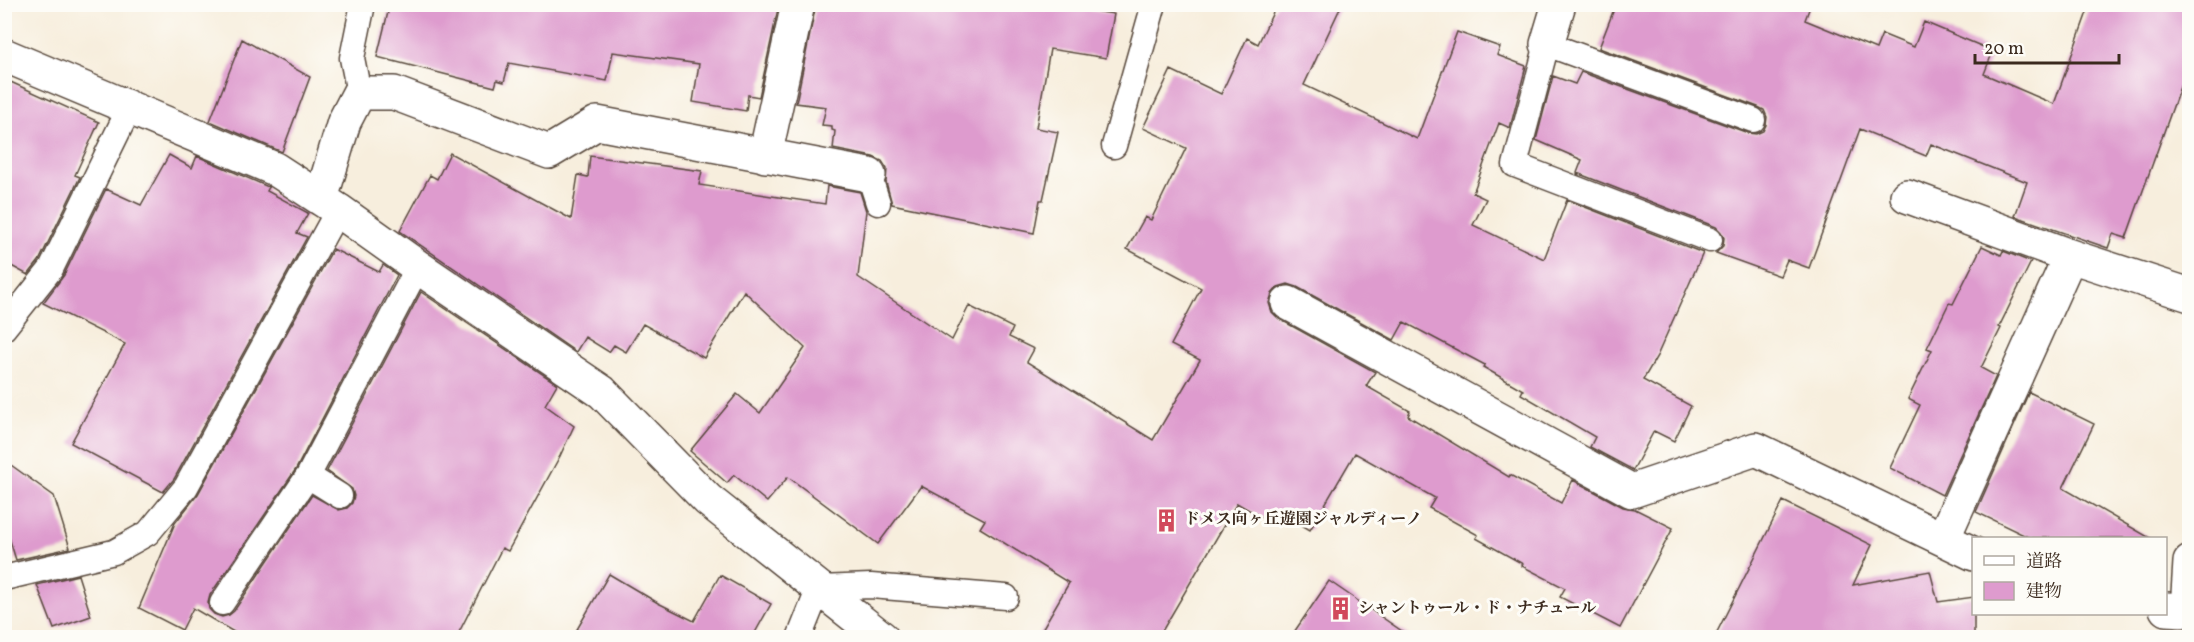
<svg xmlns="http://www.w3.org/2000/svg" width="2194" height="642" font-family="Vollkorn,'Noto Serif JP',serif">
<style>
.building{fill:#de9bce}
.lines{fill:none;stroke-linecap:round;stroke-linejoin:round}
.lane-casing{stroke:#57473b;stroke-width:27}
.street-casing{stroke:#57473b;stroke-width:36}
.lane{stroke:#fff;stroke-width:24}
.street{stroke:#fff;stroke-width:33}
.labels{text-anchor:middle;dominant-baseline:central;stroke-width:6;stroke-linejoin:round;paint-order:stroke}
.poi-label{font-size:16px;font-weight:bold;fill:#3b2a1e;stroke:#fdfcf7;text-anchor:start}
</style>
<rect width="100%" height="100%" fill="#fdfcf7"/>
<filter id="ink" filterUnits="userSpaceOnUse"><feTurbulence type="fractalNoise" baseFrequency=".0167" numOctaves="2"/><feDisplacementMap in="SourceGraphic" scale="12" xChannelSelector="R" yChannelSelector="G"/><feConvolveMatrix kernelMatrix="1 2 1 2 8 2 1 2 1" color-interpolation-filters="sRGB"/></filter>
<filter id="wash" filterUnits="userSpaceOnUse"><feTurbulence type="fractalNoise" baseFrequency=".008" numOctaves="4" result="noise"/><feDisplacementMap in="SourceGraphic" scale="24" xChannelSelector="R" yChannelSelector="G"/><feGaussianBlur stdDeviation="1.35" result="paint"/><feColorMatrix in="noise" values="0 0 0 0 0 0 0 0 0 0 0 0 0 0 0 0 0 1.4 0 .05"/><feComposite in="paint" operator="in"/></filter>
<g filter="url(#wash)">
<rect width="100%" height="100%" fill="#f7eedd"/>
<g id="blocks">
<!-- building -->
<path class="building" d="M390 4H779L759 97 748 95 746 111 693 102 699 64 613 52 607 81 509 63 504 82 497 80 495 87 377 57Z
M816 4H1089L1088 10 1114 14 1106 58 1050 49 1036 128 1058 132 1043 200H1040L1034 233 892 204 886 182 887 169 882 161 873 157 833 149 835 131 832 130V126L822 125 826 107 796 103Z
M1277 4H1342L1304 85 1417 139 1457 32 1500 47 1497 55 1526 66 1510 128 1499 123 1473 193 1486 199 1473 225 1544 259 1567 200 1703 253 1657 356 1643 380 1691 406 1674 441 1654 431 1633 470 1590 447 1595 437 1521 394 1523 390 1483 367 1485 365 1404 322 1394 340 1297 287 1288 284 1278 287 1272 294 1269 303 1272 312 1279 319 1375 372 1366 386 1410 411 1408 416 1509 477 1510 475 1561 503 1573 480 1623 507 1635 509 1673 528 1620 628 1560 597 1565 588 1522 566 1523 564 1476 538 1478 535 1429 508 1435 498 1355 453 1310 530 1282 513 1275 525 1237 503 1158 638H1037L1069 583 980 528 985 520 921 486 878 544 788 477 767 502 734 475 727 483 690 451 737 394 760 413 805 348 744 291 704 358 643 324 626 352 614 345 609 352 585 337 576 352 400 231 430 175 437 179 450 153 571 219 578 175 588 177 590 156 702 171 699 185 825 204 827 186 860 192 866 211 858 277 952 340 969 306 1013 328 1009 337 1034 349 1027 362 1153 440 1200 360 1171 345 1201 288 1127 249 1145 217 1151 220 1186 148 1143 128 1171 70 1221 94 1247 38 1258 44Z
M1616 4H1811L1805 20 1876 49 1882 34 1914 47 1924 22 1993 51 1984 74 2054 104 2090 4H2190V59L2126 238 2113 234 2108 248 2015 216 2027 182 1931 144 1926 156 1860 129 1809 268 1787 260 1780 276 1716 253 1723 246 1724 238 1721 232 1716 227 1577 173 1582 160 1536 140 1553 76 1575 84 1581 72 1748 133 1756 134 1763 131 1766 125 1767 117 1764 110 1758 107 1599 48Z
M242 39 310 77 282 152 210 121Z
M4 79 99 122 75 175 80 177 39 261 28 275 4 262Z
M169 155 192 168 197 156 266 186 269 187 267 191 308 213 297 233 307 237 174 479 163 492 71 443 125 344 43 303 64 275 106 189 141 205Z
M1982 246 2001 255 2003 251 2031 262 1999 327 2001 328 1981 368 1996 376 1942 495 1890 468 1920 405 1908 399 1932 350 1927 348 1949 303 1953 304Z
M333 249 379 272 383 265 397 275 296 469 210 595 208 603 209 609 214 614 222 617 229 615 234 611 312 495 339 510 347 508 352 503 354 496 352 489 327 471 421 292 557 384 545 405 574 426 560 456 508 551 502 548 456 638H244L193 608 182 630 139 608 175 523 198 494Z
M2029 392 2094 424 2063 488 2150 538H2030L1976 512Z
M4 460 54 496 70 548 16 560 4 521Z
M1783 501 1872 545 1853 585 1930 571 1938 602 1974 597V638H1714Z
M609 574 658 603 694 621 720 575 771 604 752 638H572Z
M78 575 91 616 54 629 37 585Z
M1329 581 1412 638H1290Z"/>
</g>
</g>
<g filter="url(#ink)">
<use href="#blocks" fill-opacity="0" stroke="#57473b" stroke-width="1.5"/>
<g class="lines">
<defs>
<path id="lane" d="M359 93 352 58 363 4
M1114 146 1154 4
M869 175 878 203
M1710 240 1515 165 1547 44 1753 120
M4 328 51 269 130 107
M308 476 340 496
M4 578 114 552 148 533 186 487 338 210
M222 603 308 476 418 267
M799 638 819 588 871 586 1006 597"/>
<path id="street" d="M1547 44 1559 4
M4 55 275 169 338 210 418 267 602 392 708 500 882 638
M765 156 798 4
M1907 196 2070 256 2190 295
M321 199 344 122 359 93H394L549 152 597 123 869 175
M1288 303 1632 491 1756 449 1974 554
M1943 539 2070 256
M2166 609 2187 610 2190 562"/>
</defs>
<!-- lane casing -->
<use href="#lane" class="lane-casing"/>
<!-- street casing -->
<use href="#street" class="street-casing"/>
<!-- lane -->
<use href="#lane" class="lane"/>
<!-- street -->
<use href="#street" class="street"/>
</g>
</g>
<!-- icons -->
<defs>
<symbol id="building-bare" viewBox="-9 -9 18 18"><path d="M-4-6H4V6H1V3H-1V6H-4ZM-2.5-4.3h1.7v1.8h-1.7ZM.8-4.3h1.7v1.8H.8ZM-2.5-1h1.7V.8h-1.7ZM.8-1h1.7V.8H.8Z" fill="#d1495b" stroke="#fdfcf7" stroke-width="2.5" paint-order="stroke"/></symbol>
</defs>
<g fill-rule="evenodd">
<use href="#building-bare" x="1150" y="504" width="33" height="33"/>
<use href="#building-bare" x="1324" y="592" width="33" height="33"/>
</g>
<g class="labels">
<!-- poi labels -->
<g class="poi-label">
<text x="1184" y="520">ドメス向ヶ丘遊園ジャルディーノ</text>
<text x="1358" y="609">シャントゥール・ド・ナチュール</text>
</g>
</g>
<!-- margin -->
<rect width="2194" height="642" fill="none" stroke="#fdfcf7" stroke-width="24"/>
<!-- legend -->
<rect x="1972" y="537" width="195" height="78" fill="#fdfcf7" stroke="#afa8a0" stroke-width="1.5"/>
<rect x="1984" y="556" width="30" height="9" fill="#ffffff" stroke="#afa8a0" stroke-width="1.5"/>
<text x="2026" y="567" font-size="18" fill="#3b2a1e">道路</text>
<rect x="1984" y="582" width="30" height="18" fill="#de9bce" stroke="#afa8a0" stroke-width="1.5"/>
<text x="2026" y="597" font-size="18" fill="#3b2a1e">建物</text>
<!-- scale -->
<path d="M1975 54v9h144v-9" fill="none" stroke="#3b2a1e" stroke-width="3"/>
<text x="1984" y="54" font-size="18" fill="#3b2a1e" stroke="#fdfcf7" stroke-width="4.5" paint-order="stroke">20 m</text>
</svg>
